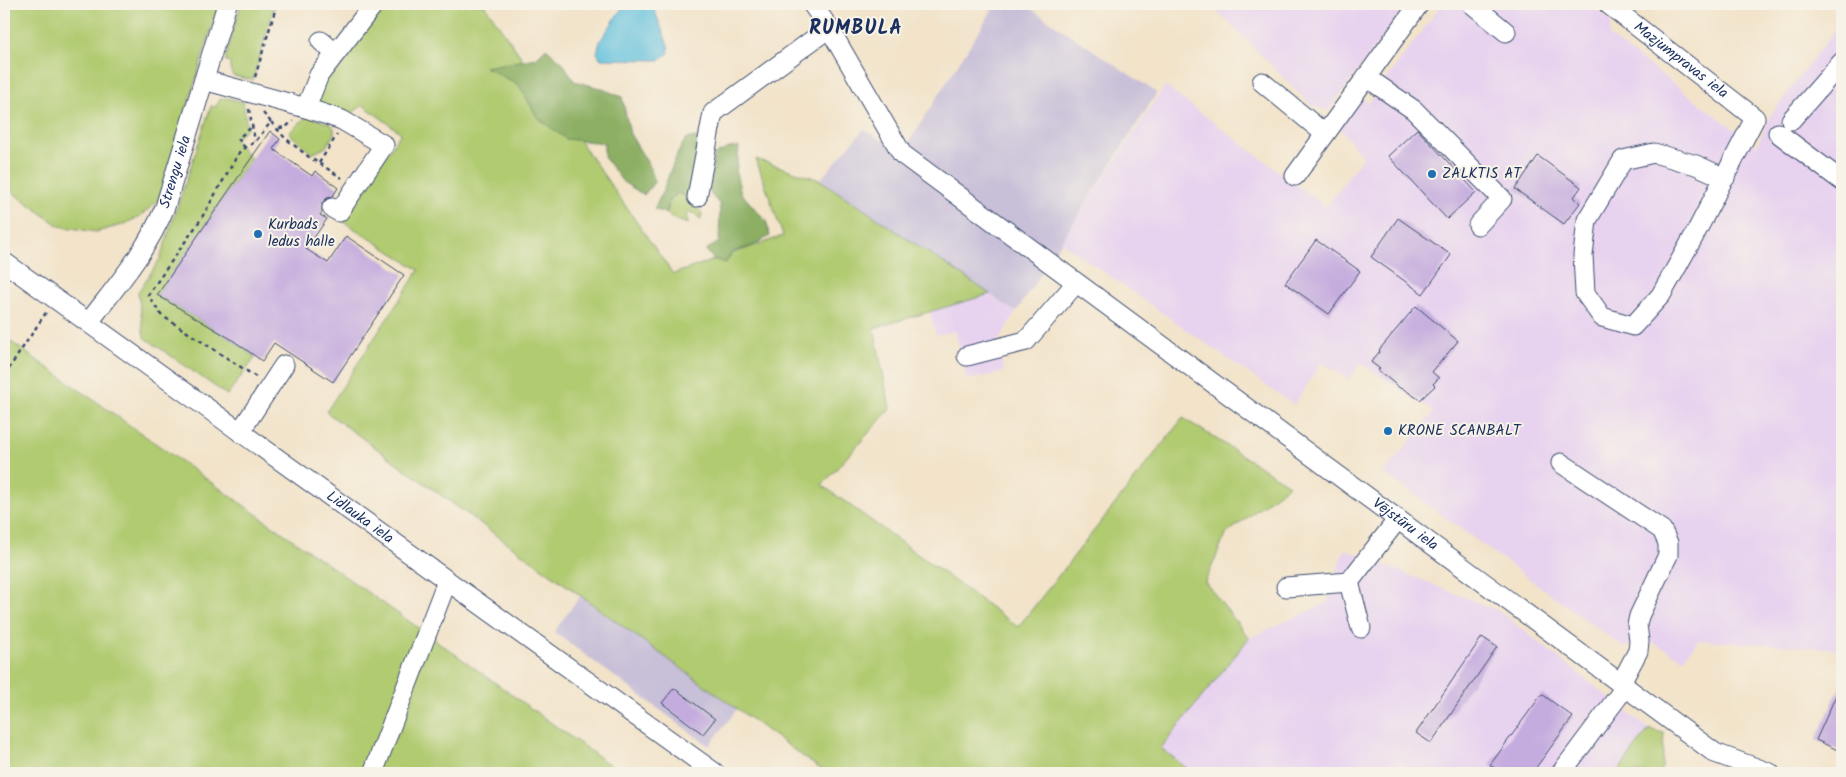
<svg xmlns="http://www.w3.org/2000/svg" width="1846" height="777" font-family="Kalam,sans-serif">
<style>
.built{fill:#e7d2ef}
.industrial{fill:#c8bfd8}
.green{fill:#b1cb71;stroke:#667d68}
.forest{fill:#8caf63;stroke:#546f60}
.water{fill:#5ec0dc;stroke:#3c789d}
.building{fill:#c5acde}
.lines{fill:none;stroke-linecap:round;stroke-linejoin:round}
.minor-casing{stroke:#3b4a6e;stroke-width:21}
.path{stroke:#3b4a6e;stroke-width:2.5;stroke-dasharray:4 4;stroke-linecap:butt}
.minor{stroke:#fff;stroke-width:19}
.poi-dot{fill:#1f6fb2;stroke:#f7f3e8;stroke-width:2}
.labels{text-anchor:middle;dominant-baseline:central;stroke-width:4;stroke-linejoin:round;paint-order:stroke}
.street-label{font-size:15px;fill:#1b2f5e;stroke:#f7f3e8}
.poi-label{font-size:15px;fill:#1b2f5e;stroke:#f7f3e8;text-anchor:start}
.district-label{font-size:20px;font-weight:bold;letter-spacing:1px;fill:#1b2f5e;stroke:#f7f3e8}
</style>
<rect width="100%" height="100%" fill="#f7f3e8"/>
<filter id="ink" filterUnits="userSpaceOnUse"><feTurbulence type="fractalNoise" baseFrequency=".02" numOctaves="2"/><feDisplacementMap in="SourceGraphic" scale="10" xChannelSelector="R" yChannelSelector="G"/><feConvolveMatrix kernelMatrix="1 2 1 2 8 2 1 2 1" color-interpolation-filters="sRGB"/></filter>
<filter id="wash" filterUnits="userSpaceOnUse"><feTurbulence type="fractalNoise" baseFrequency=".0096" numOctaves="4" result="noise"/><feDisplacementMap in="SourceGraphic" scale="20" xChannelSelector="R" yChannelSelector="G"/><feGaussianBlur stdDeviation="1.12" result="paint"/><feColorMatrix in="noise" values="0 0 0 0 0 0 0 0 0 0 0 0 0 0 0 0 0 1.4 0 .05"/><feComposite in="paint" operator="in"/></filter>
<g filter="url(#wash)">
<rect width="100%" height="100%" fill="#f2e3c9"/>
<!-- built -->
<path class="built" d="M1210 4H1407L1328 111 1311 105Z
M1442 4H1589L1611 21 1609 36 1757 146 1770 116 1840 23 1842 25V649L1698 640 1684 659 1653 643 1623 647 1384 473 1434 412 1361 363 1349 379 1322 362 1294 405 1061 242 1165 86 1326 207 1363 157 1339 127 1362 98 1368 104Z
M951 268 1016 312 998 341 1004 372 967 380 955 331 936 335 927 301Z
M1344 549 1499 611 1649 729 1617 773H1193L1161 748 1249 638 1327 603Z"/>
<!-- industrial -->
<path class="industrial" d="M1003 4H1024L1157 93 1016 312 820 180 864 129 902 153 994 7Z
M580 596 737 709 709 746 554 632Z"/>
<!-- green -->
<path class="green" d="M4 4H219L158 201 139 217 122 225 96 232 59 226 4 186Z
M241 4H275L253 80 233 76 230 69V63L225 60Z
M382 4H484L673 274 783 236 756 159 820 180 990 294 874 328 890 409 822 485 1018 627 1183 418 1289 485 1226 534 1205 582 1249 638 1161 748 1193 773H826L326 412 419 270 341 220 401 133 363 105 351 114 316 103 322 82Z
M227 98 243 102 247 128 235 139 250 158 257 162 249 172 244 169 157 295 231 339 256 357 227 395 144 337 138 292 160 259 211 106 216 107 220 99Z
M307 116 331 124 334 128V134L326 147 312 154 289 133Z
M678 193 691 198 696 207 702 213 701 220 694 213H686L688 224 676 220 667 214 669 200Z
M4 337 427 634 621 773H4Z
M1649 729 1664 733 1662 768 1659 773H1617Z"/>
<!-- forest -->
<path class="forest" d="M546 48 563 63 574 81 600 88 622 97 630 134 650 167 655 181 644 195 623 182 604 157V143L566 139 537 117 519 85 485 67 536 58Z
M695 137 700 142 691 198 678 193 669 200 667 214 654 209C667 187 671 161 686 139Z
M739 147 736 173 741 193 766 221 770 236 750 247 732 252 726 263 713 259 706 250 719 242 720 205 709 192 714 155 729 148Z"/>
<!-- water -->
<path class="water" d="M625 4H652L668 45 669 53 659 60 601 59 597 53 600 41Z"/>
<g id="blocks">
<!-- building -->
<path class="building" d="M1417 129 1476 192 1447 219 1388 156Z
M270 131 280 139 273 149 312 176 315 171 338 188 332 197 327 198 322 203V212L320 215 327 219 306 249 328 263 346 236 404 275 333 382 274 343 262 361 231 339 157 295Z
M1538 156 1581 187 1574 197 1580 203 1564 224 1515 189Z
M1398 218 1451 255 1423 294 1371 257Z
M1316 240 1360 271 1329 314 1285 283Z
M1416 306 1458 341 1432 372 1439 378 1433 384 1435 386 1420 400 1402 388 1401 389 1378 370 1380 369 1371 362 1380 351 1379 350Z
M1482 637 1497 647 1431 743 1416 733Z
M1842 682V752L1816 740Z
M674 688 715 719 703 734 662 703Z
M1542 694 1573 717 1532 773H1502L1490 765Z"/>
</g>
</g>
<g filter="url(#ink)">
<use href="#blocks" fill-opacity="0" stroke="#3b4a6e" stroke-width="1"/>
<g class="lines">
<defs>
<g id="minor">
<path id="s1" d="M812 4 829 28 902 154 1715 753 1770 773"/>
<path d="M1472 4 1506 32"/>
<path id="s2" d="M1608 4 1755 118 1694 236 1661 295 1633 326 1602 317 1585 293 1583 255 1587 220 1623 160 1654 153 1696 165 1725 178"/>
<path d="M321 41 335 53"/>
<path d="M1366 77 1414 110 1502 199 1478 225"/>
<path d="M204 80 306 108 342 120 384 145 339 212 332 208"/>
<path d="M1262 82 1325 134"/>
<path d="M306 108 319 75 374 4"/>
<path d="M1791 120 1842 62"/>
<path d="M1778 133 1842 181"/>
<path d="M1295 176 1419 4"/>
<path d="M697 197 713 113 829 28"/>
<path id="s3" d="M4 262 715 773"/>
<path id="s4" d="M89 322C117 285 147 251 165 207L227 4"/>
<path d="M967 356 1026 341 1076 283"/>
<path d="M240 432 284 365"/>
<path d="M1561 463 1662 530 1668 543V555L1639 616 1637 625 1639 641 1638 651 1621 683"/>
<path d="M1349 582 1361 628"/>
<path d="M1286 587 1349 582 1398 519"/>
<path d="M373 773 447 581"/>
<path d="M1561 773 1626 686"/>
</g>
</defs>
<!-- minor casing -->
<use href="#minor" class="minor-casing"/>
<!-- path -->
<path class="path" d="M255 77 277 4
M249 109 255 141
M263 113 271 122
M279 128 286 127 293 121
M245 148 238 138 252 127
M319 163 337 135
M4 376 47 311
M256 377 161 315 148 295 201 219 240 151 255 142 271 122 285 138 309 157 342 178"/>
<!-- minor -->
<use href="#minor" class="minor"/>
</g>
</g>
<!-- markers -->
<g class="poi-dot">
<circle cx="1432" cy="174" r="5"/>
<circle cx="258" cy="234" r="5"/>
<circle cx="1388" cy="431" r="5"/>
</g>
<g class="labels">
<!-- street labels -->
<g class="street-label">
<text stroke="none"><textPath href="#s2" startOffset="92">Mazjumpravas iela</textPath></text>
<text stroke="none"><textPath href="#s4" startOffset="175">Strengu iela</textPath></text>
<text stroke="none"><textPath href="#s3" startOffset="438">Lidlauka iela</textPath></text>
<text stroke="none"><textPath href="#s1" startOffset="800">Vējstūru iela</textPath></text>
</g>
<!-- poi labels -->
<g class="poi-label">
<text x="1442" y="174">ZALKTIS AT</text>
<text x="268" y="225">Kurbads<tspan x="268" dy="17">ledus halle</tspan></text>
<text x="1398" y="431">KRONE SCANBALT</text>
</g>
<!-- district labels -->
<g class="district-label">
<text x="856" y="29">RUMBULA</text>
</g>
</g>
<!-- margin -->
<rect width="1846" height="777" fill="none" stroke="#f7f3e8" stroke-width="20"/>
</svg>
